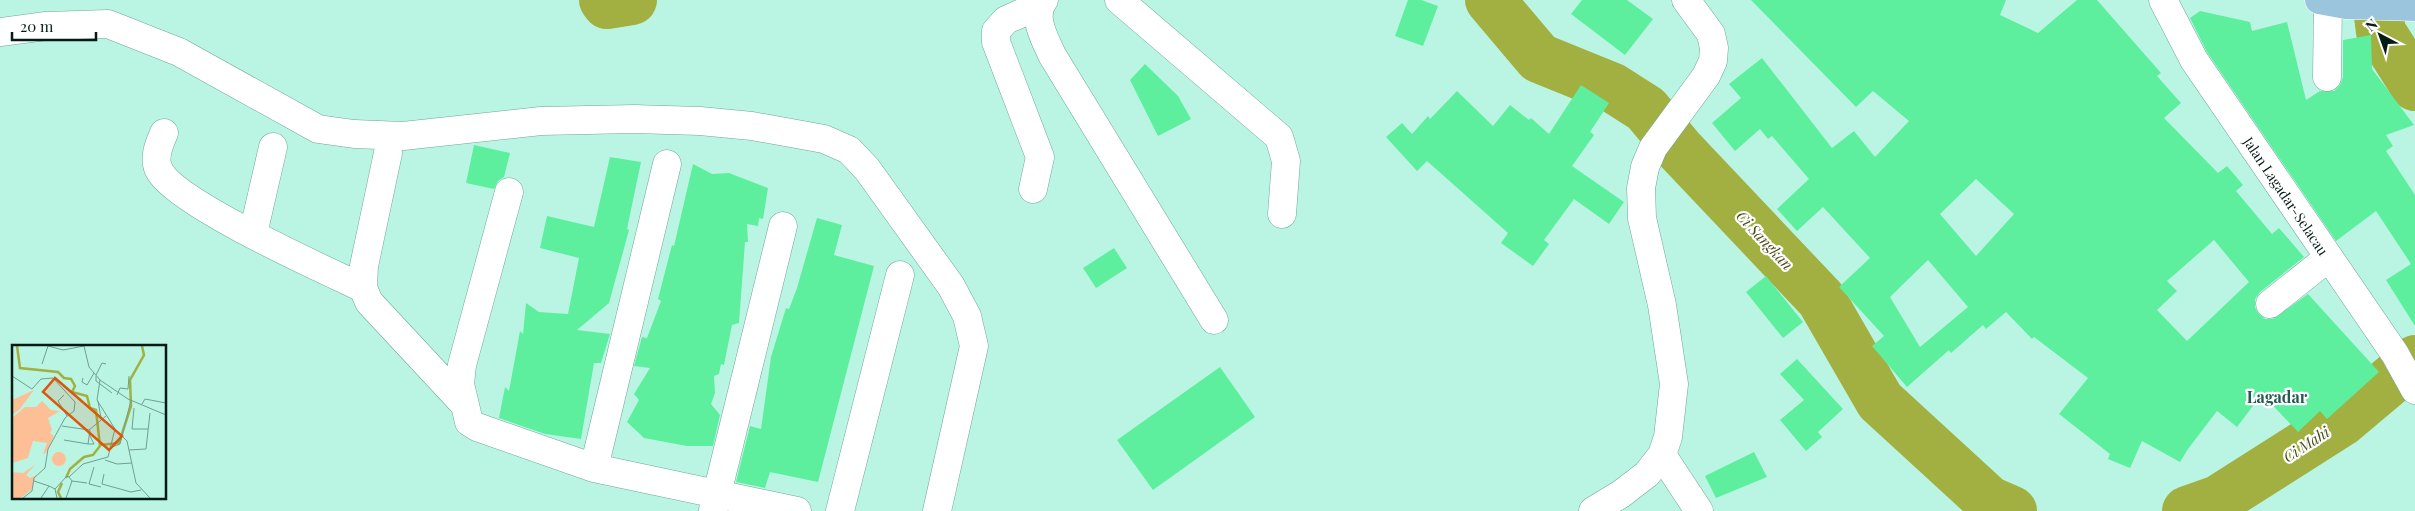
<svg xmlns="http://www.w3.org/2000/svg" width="2415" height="511" font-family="'Playfair Display',serif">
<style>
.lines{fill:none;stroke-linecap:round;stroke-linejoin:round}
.river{stroke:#a2b041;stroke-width:50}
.building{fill:#5def9e;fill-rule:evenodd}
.minor-casing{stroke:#6ea798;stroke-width:29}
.major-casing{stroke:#fff;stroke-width:29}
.minor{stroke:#fff;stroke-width:28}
.major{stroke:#9ac5dd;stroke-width:28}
.labels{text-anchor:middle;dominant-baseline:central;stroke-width:4.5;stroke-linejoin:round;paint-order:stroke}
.street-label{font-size:14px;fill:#041b16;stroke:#fff}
.water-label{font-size:15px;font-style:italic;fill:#484f15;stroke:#fff}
.quarter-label{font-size:16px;font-weight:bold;fill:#235c4f;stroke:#fff}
.inset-river{fill:none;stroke:#a2b041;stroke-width:2.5}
.inset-road{fill:none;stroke:#719e92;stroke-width:1}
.view{fill:#dd560c;fill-opacity:0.15;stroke:#dd560c;stroke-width:2.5}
.inset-edge{fill:none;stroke:#041b16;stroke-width:2.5}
</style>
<rect width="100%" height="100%" fill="#baf5e4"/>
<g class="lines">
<!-- river -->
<path class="river" d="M604 0 607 4 632 0
M1490 0 1539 58 1613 88 1646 109 1680 150 1821 299 1880 401 1989 501 2012 511
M2377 0 2381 32 2415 86
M2187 511 2218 500 2341 422 2415 360"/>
</g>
<!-- building -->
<path class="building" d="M1408 0H1421L1438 6 1423 46 1395 36Z
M1582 0H1627L1653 19 1625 55 1571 14Z
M1751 0H2006L2000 15 2038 33 2077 0H2097L2161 73 2157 76 2181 103 2164 118 2218 173 2227 166 2243 185 2236 191 2272 234 2279 228 2304 257 2260 292 2255 299V307L2258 313 2265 319H2273L2308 294 2379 372 2327 419 2320 411 2298 432 2262 394 2237 427 2217 411 2188 449 2180 462 2142 441 2130 468 2108 459 2110 454 2059 414 2088 378 2034 337 2032 339 2006 312 1986 329 1983 325 1951 353 1949 350 1907 387 1872 346 1884 336 1839 287 1870 258 1823 207 1797 231 1777 209 1809 179 1772 136 1768 139 1760 129 1735 151 1712 123 1741 98 1729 84 1762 58 1832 148 1854 131 1875 157 1909 121 1873 91 1856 107ZM1976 179 2014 214 1976 256 1940 214ZM2214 240 2249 282 2187 341 2157 310 2177 291 2167 281ZM1928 260 1968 307 1920 347 1890 297Z
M2200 11 2250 22 2252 31 2287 22 2306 100 2320 91H2334L2340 85 2343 77V40L2371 35 2372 69 2414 125 2386 135 2393 146 2386 151 2415 195V326L2386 280 2411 264 2376 211 2336 241 2207 52 2190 18Z
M1145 64 1178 96 1191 119 1158 136 1130 80Z
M1581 85 1609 103 1590 132 1594 135 1572 166 1624 202 1609 224 1574 199 1544 240 1549 244 1533 266 1501 243 1508 233 1427 161 1417 171 1386 137 1402 123 1412 134 1428 116 1430 119 1457 91 1493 126 1510 105 1529 120 1531 118 1549 134Z
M474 145 510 153 504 177 498 181 494 189 466 183Z
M610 157 641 162 627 229 629 230 609 303 577 330 610 334 601 363H594L581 439 545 434 499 418 505 387 509 391 520 331 523 334 526 303 539 312 568 314 579 258 540 248 547 216 594 227Z
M693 164 712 174 729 173 768 188 763 219 759 218 758 226 747 224 748 242H745L739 323 732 325 724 365 721 364 719 374 714 376 715 393 711 404 720 415 713 446H687L644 438 627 422 639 400 634 394 650 368 634 366 642 337 647 338 661 301 658 299 672 245 674 246Z
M817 218 842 225 834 255 874 266 818 482 770 472 765 488 736 482 750 426 761 429 771 357 786 308 789 309 797 288Z
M1114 248 1127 268 1096 288 1083 268Z
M1766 276 1803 322 1783 338 1746 292Z
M1797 359 1843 409 1818 432 1822 437 1806 451 1780 420 1804 400 1780 374Z
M1220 367 1255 417 1153 490 1117 440Z
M1754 452 1767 477 1716 498 1705 476Z"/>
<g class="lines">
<defs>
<path id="minor" d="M1044 0C1031 16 1045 39 1052 55L1214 320
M1119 0 1279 137 1286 161 1282 214
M2163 0 2194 60 2395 354 2415 390
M0 32 46 26 108 24 179 52 318 129 354 134 403 136 541 121 634 119 700 121 752 126 824 139 849 150 867 169 951 286 967 316 974 346 937 511
M2327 77 2328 2
M164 133C159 144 153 159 159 170 175 203 325 270 363 288
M388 153 364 266 363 288 369 302 464 404
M1033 189 1040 157 996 42V31L1006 20 1040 5
M509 192 462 365 460 384 469 422 477 427 594 468 797 511
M253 234 273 147
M2270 304 2328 258
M1662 455 1699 511
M594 468 667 164
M713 510 783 226
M840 511 900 275
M1593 511 1621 494 1647 474 1662 455 1668 437 1674 384 1662 305 1642 218 1641 188 1645 167 1653 148 1706 76 1713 61 1714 48 1711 34 1686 0"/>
<path id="major" d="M2319 0 2346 5 2415 7"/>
</defs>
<!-- minor casing -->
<use href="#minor" class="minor-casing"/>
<!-- major casing -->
<use href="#major" class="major-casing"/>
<!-- minor -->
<use href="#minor" class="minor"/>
<!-- major -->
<use href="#major" class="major"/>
</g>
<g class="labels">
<!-- street labels -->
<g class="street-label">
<text transform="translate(2286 196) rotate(56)">Jalan Lagadar-Selacau</text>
</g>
<!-- water labels -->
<g class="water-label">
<text transform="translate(1765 240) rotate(47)">Ci Sangkan</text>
<text transform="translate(2306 444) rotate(-33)">Ci Mahi</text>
</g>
<!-- quarter labels -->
<g class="quarter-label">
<text x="2277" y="396">Lagadar</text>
</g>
</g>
<!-- overview -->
<g transform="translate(12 345)">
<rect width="154" height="154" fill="#baf5e4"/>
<path d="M22 45 8 64 0 70V55ZM30 56 39 65 48 66 36 73 40 85 38 88 42 91 34 108 31 109 35 98 21 96 16 113 0 118V73L13 62H24ZM40 114a7 7 0 1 1 14 0a7 7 0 1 1-14 0ZM23 120 14 130 18 133 24 130 20 144 9 153H0V127L11 128Z" fill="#fdc096"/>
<path class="inset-river" d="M5 1 8 23 46 27 52 33 59 34 63 41 60 47 75 51 78 63 84 65 88 101 81 110 72 112 58 124 54 133M88 100 107 98 119 61 118 35 132 10 130 1M49 153 46 147 50 138"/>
<path class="inset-road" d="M72 1 77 22 88 35 85 55 103 84 115 96 124 138 138 153M30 19 36 1 51 5 72 1M84 30 90 18 94 19M0 31 20 44 29 34 41 33 63 57 62 66 53 73 36 104 33 123 22 133 20 146 11 153M84 31V36L100 48M71 33 70 37 75 40 82 28M88 35 116 54 154 70M52 50 46 56 55 71M105 50 108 43 116 44 117 31M86 56 89 73M130 59 133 54 154 58M122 63 120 84H136M50 81 77 85 94 71M52 95 76 99 78 85M76 99H82L77 89M100 102 108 99 119 55M117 105 134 104 138 68M93 115 105 119 120 118M82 122 77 139 89 142M92 129 90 139 119 147 129 145M22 136 37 141M60 136 75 138M29 153 37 141 43 144M45 153 43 144 55 131 57 132 71 119 96 112 103 84M54 153 60 136 57 132"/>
<path class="view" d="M43 33 110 91 97 105 31 47Z"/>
<rect width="154" height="154" class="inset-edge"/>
</g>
<!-- north arrow -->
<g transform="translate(2380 35) rotate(319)" stroke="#ffffff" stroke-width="4" paint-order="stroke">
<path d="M0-4L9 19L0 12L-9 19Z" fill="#041b16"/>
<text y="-8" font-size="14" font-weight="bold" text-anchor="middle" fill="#041b16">N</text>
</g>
<!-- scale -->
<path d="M12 32v8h84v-8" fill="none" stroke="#041b16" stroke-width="2.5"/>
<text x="20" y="32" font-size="15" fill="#041b16" stroke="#ffffff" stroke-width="4" paint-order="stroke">20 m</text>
</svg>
